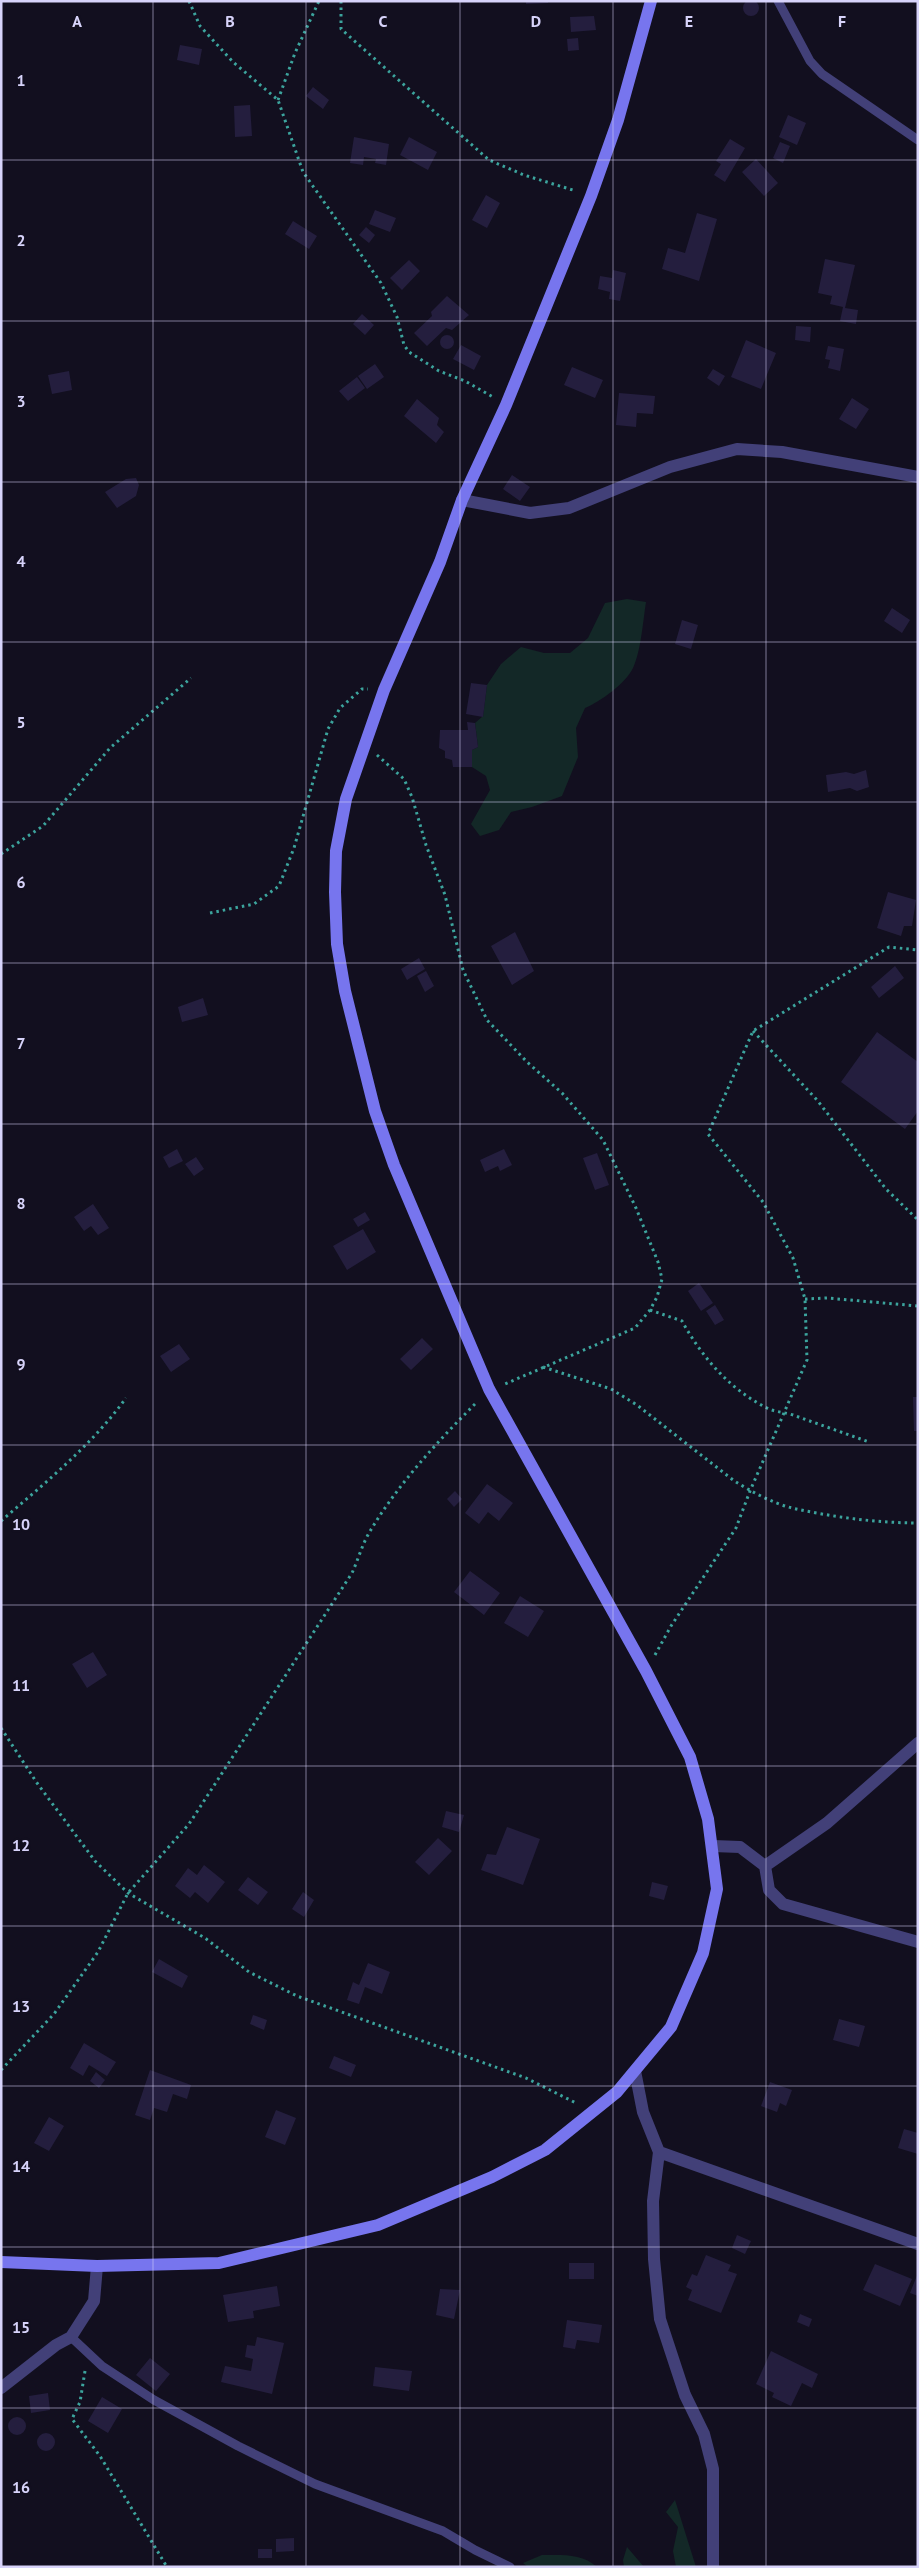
<svg xmlns="http://www.w3.org/2000/svg" width="919" height="2568" font-family="'PT Sans',sans-serif">
<style>
.green{fill:#132827}
.building{fill:#241e3e}
.lines{fill:none;stroke-linecap:round;stroke-linejoin:round}
.path{stroke:#3ca49d;stroke-width:3;stroke-dasharray:2.5 4;stroke-linecap:butt}
.lane{stroke:#424078;stroke-width:9}
.street{stroke:#424078;stroke-width:12}
.secondary{stroke:#7775ee;stroke-width:12}
.grid{fill:none;stroke:#d7d3fa;stroke-width:1;stroke-opacity:0.55}
.grid-label{font-size:16px;text-anchor:middle;font-weight:bold;fill:#d7d3fa;stroke:#120f1f;stroke-width:4.5;stroke-linejoin:round;paint-order:stroke}
</style>
<rect width="100%" height="100%" fill="#120f1f"/>
<!-- green -->
<path class="green" d="M627 599 646 602C643 621 641 651 633 668 626 683 600 702 585 708L576 728 578 757 562 796 532 807 511 812 499 830 480 836 471 824 490 790 486 776 472 767V750L478 747 475 723 483 716 487 685 501 664 521 647 544 653H570L588 638 605 603Z
M675 2500 696 2567H676L673 2551 678 2527 666 2512Z
M627 2547 644 2567H624L623 2560Z
M542 2555C561 2555 582 2553 597 2567H528L523 2563Z"/>
<!-- building -->
<path class="building" d="M743 8a8 8 0 1 1 16 0a8 8 0 1 1-16 0Z
M526 1H548V3L526 4Z
M594 16 596 30 571 32 570 17Z
M578 38 579 50 568 51 567 39Z
M180 45 202 49 199 65 177 60Z
M313 87 329 100 323 109 306 96Z
M250 105 252 136 235 137 234 106Z
M788 115 806 123 797 145 779 137Z
M354 137 389 144 386 165 375 163 376 159 364 157 363 165 350 163Z
M409 137 437 152 428 170 400 155Z
M730 139 745 148 725 182 714 175 721 164 716 161Z
M780 142 790 146 783 163 773 158Z
M756 159 778 183 764 196 742 172Z
M486 195 500 203 487 228 472 220Z
M375 210 396 218 390 232 369 224Z
M697 213 717 219 699 281 662 269 668 248 685 253Z
M293 221 317 236 309 249 285 234Z
M366 227 375 235 369 243 359 235Z
M825 259 855 265 845 308 858 310 856 324 840 321 843 307 830 304 832 296 818 293Z
M409 260 420 271 402 290 390 278Z
M613 270 626 273 620 301 609 299 610 292 598 289 600 276 612 278Z
M447 296 469 315 452 330 446 328 427 346 414 333 432 316 431 312Z
M362 314 374 325 365 335 353 324Z
M796 326 811 327 810 342 795 340Z
M440 342a7 7 0 1 1 14 0a7 7 0 1 1-14 0Z
M746 340 776 353 761 389 731 377Z
M461 345 481 356 474 370 453 359Z
M828 346 844 349 840 371 828 368 830 360 825 359Z
M375 364 384 377 367 389 358 376Z
M572 367 603 380 595 398 564 385Z
M713 369 725 376 719 386 707 378Z
M69 371 72 390 52 394 48 375Z
M357 377 365 388 348 401 339 391Z
M619 393 655 396 653 414 637 413 636 427 616 425Z
M852 398 869 409 856 429 839 419Z
M417 399 439 418 437 425 444 432 436 443 404 416Z
M512 475 530 487 520 501 503 489Z
M136 478 139 485 136 496 117 508 105 492 126 479Z
M892 608 910 620 902 633 884 621Z
M682 620 698 625 691 649 675 644Z
M471 683 487 685 483 717 466 714Z
M467 722 475 723 478 747 472 750V767H453L452 760 445 758V751L439 748 440 730H468Z
M866 770 869 787 857 791 850 788 828 792 826 775 846 772 854 774Z
M888 892 916 900 912 926H904L901 936 877 928Z
M515 932 534 971 512 985 491 946Z
M419 958 425 969 407 980 401 969Z
M895 966 904 978 879 998 871 987Z
M426 971 434 986 425 992 417 976Z
M203 998 208 1015 182 1022 178 1007Z
M877 1032 918 1062V1111L905 1129 841 1082Z
M177 1149 183 1161 169 1168 163 1157Z
M504 1149 512 1165 500 1171 498 1166 485 1172 480 1160Z
M597 1153 609 1185 595 1190 583 1158Z
M196 1157 204 1169 194 1176 185 1164Z
M93 1204 109 1228 98 1235 91 1226 84 1231 74 1217Z
M365 1212 370 1220 358 1227 353 1219Z
M363 1229 376 1252 347 1270 333 1246Z
M699 1283 713 1303 701 1311 688 1291Z
M715 1305 724 1320 715 1325 706 1311Z
M422 1338 433 1349 411 1370 400 1359Z
M179 1344 190 1359 171 1372 160 1356Z
M913 1397H918V1431H914Z
M487 1484 513 1503 499 1521 488 1512 479 1524 465 1513Z
M455 1491 462 1499 454 1507 447 1499Z
M470 1571 500 1593 484 1615 454 1592Z
M520 1596 544 1611 528 1637 504 1623Z
M93 1652 107 1675 87 1688 72 1664Z
M446 1811 464 1815 459 1832 442 1827Z
M507 1827 540 1839 523 1885 481 1870 487 1854 496 1855Z
M438 1838 452 1851 429 1875 415 1862Z
M204 1865 225 1882 208 1903 195 1892 190 1898 175 1886 188 1868 197 1875Z
M248 1877 268 1892 258 1905 238 1890Z
M652 1882 668 1886 664 1900 649 1896Z
M303 1892 314 1900 304 1917 292 1909Z
M159 1959 188 1976 182 1988 152 1972Z
M368 1963 390 1972 382 1994 365 1987 359 2004 347 2000 353 1982 359 1985Z
M253 2015 267 2020 264 2030 250 2024Z
M839 2019 865 2026 859 2047 833 2040Z
M84 2043 116 2062 107 2076 89 2065 83 2076 70 2068Z
M334 2056 356 2065 351 2077 329 2068Z
M150 2070 191 2085 187 2099 173 2094 167 2112 154 2108 150 2120 135 2115Z
M96 2072 105 2080 99 2088 90 2081Z
M770 2082 792 2090 786 2106 780 2103 777 2112 761 2106Z
M276 2110 296 2118 285 2145 265 2137Z
M49 2117 64 2126 49 2151 34 2143Z
M904 2129 918 2133V2154L898 2148Z
M737 2235 751 2241 745 2254 732 2248Z
M706 2255 731 2265 728 2271 737 2274 721 2313 688 2300 692 2290 686 2287 692 2274 697 2276Z
M569 2263H594V2279H569Z
M875 2264 912 2279 900 2306 863 2290Z
M918 2273V2296L910 2293Z
M277 2286 280 2306 253 2311 254 2318 228 2322 223 2295Z
M440 2289 460 2290 454 2319 436 2315Z
M800 2314 812 2319 809 2327 797 2322Z
M567 2320 602 2325 599 2343 577 2340 575 2349 563 2347Z
M257 2337 284 2343 272 2394 221 2382 225 2366 251 2371 253 2359 245 2357 247 2345 255 2346Z
M771 2351 818 2374 812 2388 802 2383 791 2406 772 2397 774 2393 756 2384Z
M150 2358 170 2374 156 2391 136 2375Z
M375 2367 412 2371 409 2391 373 2386Z
M48 2393 50 2410 31 2413 29 2396Z
M102 2397 122 2409 108 2433 88 2421Z
M8 2426a9 9 0 1 1 18 0a9 9 0 1 1-18 0Z
M37 2442a9 9 0 1 1 18 0a9 9 0 1 1-18 0Z
M294 2538V2551L276 2552V2539Z
M258 2549H272V2558H258Z"/>
<g class="lines">
<!-- path -->
<path class="path" d="M189 1 200 26 233 62 278 100 303 172 381 283 397 317 404 345 409 352 439 371 465 381 493 397
M341 1V29L489 160 524 175 576 191
M278 100 295 53 319 1
M377 755 404 779 412 797 426 845 445 895 463 970 487 1020 527 1062 562 1093 603 1140 636 1208 658 1262 662 1279 657 1297 650 1310 635 1328 505 1384
M1 854 43 826 110 748 191 678
M210 913 254 904 279 886 294 848 328 729 340 708 362 689H368
M753 1031 817 1100 886 1189 918 1220
M805 1299 827 1298 918 1306
M650 1310 682 1321C702 1357 729 1389 767 1408 774 1412 784 1412 793 1415 818 1424 844 1433 869 1442
M543 1367 611 1389 637 1405 733 1480C750 1491 772 1503 792 1508 832 1517 877 1523 918 1523
M1 1521C45 1483 92 1445 126 1398
M655 1655 671 1626 736 1528 750 1491 807 1360 805 1299 793 1258 763 1202 708 1134 753 1031 889 947 918 950
M1 1728 37 1783 95 1861 128 1893 205 1938 249 1972 297 1996 526 2078 576 2103
M1 2070 54 2014 98 1952 128 1893 189 1824 352 1573C358 1560 362 1545 369 1533 397 1485 438 1441 477 1402
M85 2371 80 2402 72 2419 100 2456 167 2567"/>
<!-- lane -->
<path class="lane" d="M778 1 810 61 822 74 918 140
M71 2337 102 2366 154 2400 238 2446 315 2484 443 2531 475 2550 510 2567"/>
<!-- street -->
<path class="street" d="M462 500 530 513 569 508 670 467 737 449 782 452 918 477
M713 1846 740 1847 765 1866 827 1823 918 1743
M765 1866 769 1890 783 1904 918 1942
M635 2071 643 2112 659 2152 653 2201 654 2259 660 2319 685 2395 704 2434 713 2469V2567
M659 2152 918 2244
M1 2388 56 2345 71 2337 94 2301 97 2266"/>
<!-- secondary -->
<path class="secondary" d="M1 2262 97 2266 219 2263 378 2225 492 2177 545 2150 617 2092 671 2027 703 1953 717 1889 708 1819 690 1757 646 1671 489 1389 394 1165 375 1111 345 991 337 944 335 892 336 851 346 799 384 690 440 562 462 500 506 405 591 196 618 120 651 1"/>
</g>
<!-- grid -->
<path class="grid" d="M153 1V2567M306 1V2567M460 1V2567M613 1V2567M766 1V2567M1 160H918M1 321H918M1 482H918M1 642H918M1 802H918M1 963H918M1 1124H918M1 1284H918M1 1445H918M1 1605H918M1 1766H918M1 1926H918M1 2086H918M1 2247H918M1 2408H918"/>
<g class="grid-label">
<text x="77" y="27">A</text>
<text x="230" y="27">B</text>
<text x="383" y="27">C</text>
<text x="536" y="27">D</text>
<text x="689" y="27">E</text>
<text x="842" y="27">F</text>
<text x="21" y="86">1</text>
<text x="21" y="246">2</text>
<text x="21" y="407">3</text>
<text x="21" y="567">4</text>
<text x="21" y="728">5</text>
<text x="21" y="888">6</text>
<text x="21" y="1049">7</text>
<text x="21" y="1209">8</text>
<text x="21" y="1370">9</text>
<text x="21" y="1530">10</text>
<text x="21" y="1691">11</text>
<text x="21" y="1851">12</text>
<text x="21" y="2012">13</text>
<text x="21" y="2172">14</text>
<text x="21" y="2333">15</text>
<text x="21" y="2493">16</text>
</g>
<!-- border -->
<rect width="919" height="2568" fill="none" stroke="#d7d3fa" stroke-width="5"/>
</svg>
